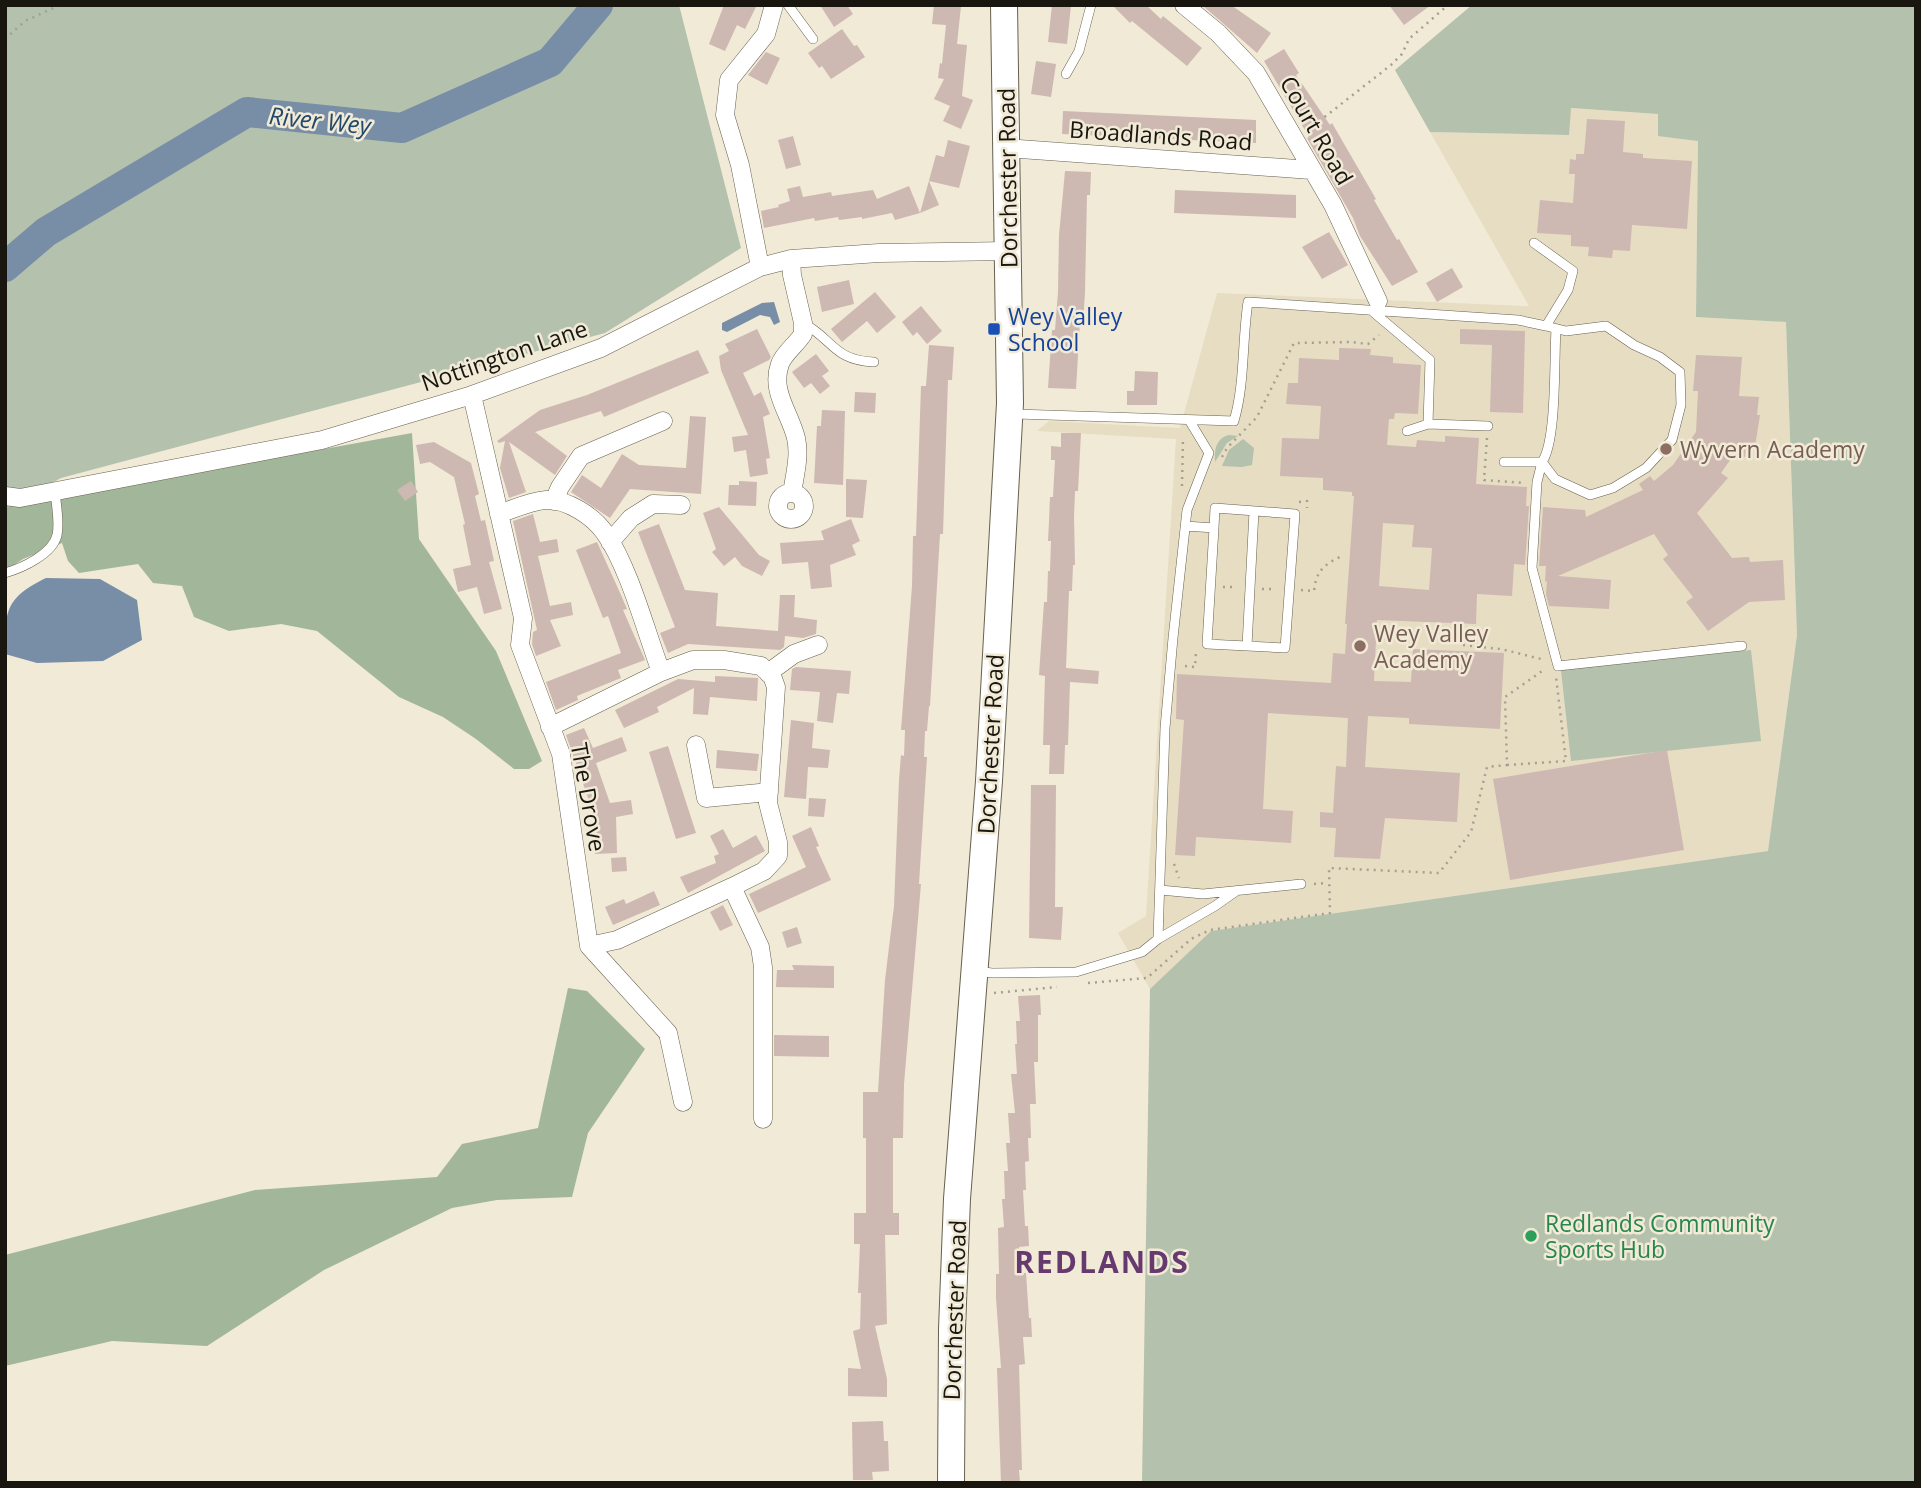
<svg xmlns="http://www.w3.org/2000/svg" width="1921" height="1488" font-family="'Open Sans',sans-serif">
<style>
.built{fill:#e7ddc3}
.green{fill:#b3c1ad}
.forest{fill:#a2b69a}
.water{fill:#778ea6}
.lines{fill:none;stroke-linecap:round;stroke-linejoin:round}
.river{stroke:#778ea6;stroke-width:30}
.building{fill:#ceb8b2;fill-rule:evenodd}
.lane-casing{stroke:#66604f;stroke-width:10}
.street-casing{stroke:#66604f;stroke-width:19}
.secondary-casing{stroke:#66604f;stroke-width:28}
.path{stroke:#a5a091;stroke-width:2.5;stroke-dasharray:2 5;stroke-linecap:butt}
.lane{stroke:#fff;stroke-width:9}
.street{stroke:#fff;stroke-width:18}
.secondary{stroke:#fff;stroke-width:26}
.transit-dot{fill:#1a4fb4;stroke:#f1ead7;stroke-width:2.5}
.education-dot{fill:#8d6e63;stroke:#f1ead7;stroke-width:2.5}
.leisure-dot{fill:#2e9e5b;stroke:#f1ead7;stroke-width:2.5}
.labels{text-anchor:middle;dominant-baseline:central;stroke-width:5;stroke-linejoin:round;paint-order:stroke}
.street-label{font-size:23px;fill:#191610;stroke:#f1ead7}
.transit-label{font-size:23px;fill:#164399;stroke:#f1ead7;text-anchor:start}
.education-label{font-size:23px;fill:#785e54;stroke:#f1ead7;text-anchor:start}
.leisure-label{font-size:23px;fill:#27864d;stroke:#f1ead7;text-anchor:start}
.water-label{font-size:24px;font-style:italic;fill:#22486b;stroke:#f1ead7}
.district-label{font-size:30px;font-weight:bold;letter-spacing:2px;fill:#66396f;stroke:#f1ead7}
</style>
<rect width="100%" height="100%" fill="#f1ead7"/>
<!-- built -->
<path class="built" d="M1570 108 1658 114 1698 141 1696 317 1786 322 1797 635 1768 851 1211 931 1150 989 1118 933 1146 916 1176 439 1037 431 1049 421 1180 428 1217 293 1529 306 1430 132 1568 135Z"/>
<!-- green -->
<path class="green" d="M5 5H679L741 248 605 333 61 478 5 508Z
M1472 5H1916V1483H1142L1150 989 1211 931 1768 851 1797 635 1786 322 1696 317 1698 141 1658 136V114L1571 108 1569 135 1430 132 1395 70Z
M1229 435 1238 436 1227 443 1215 462C1214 450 1216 438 1229 435Z
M1243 439 1254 448 1252 465 1242 467 1222 466 1229 450Z
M1751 650 1761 741 1571 761 1561 670Z"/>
<!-- forest -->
<path class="forest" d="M412 433 419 539 496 651 542 761 529 769H514L476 739 443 717 399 697 317 631 281 624 229 631 194 617 182 586 153 583 138 564 79 573 68 561 62 543 23 559 5 571V507Z
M568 988 587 991 645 1049 588 1133 572 1197 497 1200 452 1208 324 1270 207 1346 112 1341 5 1366V1255L255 1190 437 1177 462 1144 538 1128Z"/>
<!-- water -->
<path class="water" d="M774 302 780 322 774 325 770 317 760 315 727 332 722 330V323L762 303Z
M46 578 100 579 137 600 142 640 103 661 37 663 5 654C5 611 5 598 46 578Z"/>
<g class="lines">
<!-- river -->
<path class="river" d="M5 267 46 232 247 112 402 128 550 62 598 5"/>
</g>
<!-- building -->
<path class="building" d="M724 5H757L745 29 737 25 725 51 709 44Z
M820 5H847L853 14 834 27Z
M934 5 961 6 957 44 967 45 962 96 973 100 961 129 943 121 950 106 934 99 944 79 938 78 940 63 942 64 946 25 932 24Z
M1052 5H1071L1067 44 1048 42Z
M1112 5H1146L1161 19 1163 16 1202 48 1187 66 1132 21 1130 23Z
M1202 5H1231L1271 33 1257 53Z
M1389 5H1431L1404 25Z
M842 29 854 46 857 45 865 57 831 79 822 66 819 68 808 53Z
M1284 49 1299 73 1296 75 1330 125 1332 123 1376 199 1374 200 1397 240 1399 239 1418 272 1392 286 1360 236 1353 218 1307 138 1309 137 1264 61Z
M766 52 780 58 767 85 748 75Z
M1036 61 1056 64 1051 97 1031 94Z
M1063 111 1256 120V143L1062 134Z
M1587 119 1625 121 1623 152 1643 154V158L1692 161 1687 229 1632 225 1630 251 1613 250 1612 258 1588 256 1589 247 1571 246V235L1537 233 1540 200 1573 203 1575 174H1569L1570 159 1576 160V154H1584Z
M793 136 801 165 786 169 778 140Z
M948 140 970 146 959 188 929 181 939 205 920 213 936 155 944 157Z
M1065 171 1091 172 1090 195H1087L1085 293 1083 323 1080 322 1076 389 1048 388 1052 330H1055L1058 292 1059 235Z
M800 186 803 197 831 192 832 196 873 190 877 199 909 186 920 213 895 220 892 213 862 219V217L839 220 838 217 815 221 814 218 764 228 761 211 779 207 778 205 790 201 787 189Z
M1175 190 1296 195V218L1174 213Z
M1329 232 1348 265 1322 279 1302 247Z
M1452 268 1463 287 1437 302 1426 283Z
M849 280 854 304 822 312 817 287Z
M875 292 896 317 877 333 867 321 842 342 831 329Z
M921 306 942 331 927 344 917 332 913 336 902 322Z
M757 329 771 357 769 360 743 373 754 396 761 392 770 414 763 417 770 458 766 459 768 474 750 477 746 450 734 452 732 437 748 435 721 370 719 356 729 351 725 344Z
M1460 329 1525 331 1523 413 1490 412 1492 345 1460 344Z
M929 345 954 347 952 380H948L943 534H940L930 706H929L927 731H925L924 757H927L919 884H921L904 1084 903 1138H893V1213H899V1235H885L887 1324 875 1326 887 1379V1397L848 1396V1368L861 1369 853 1331 860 1329 861 1293H858L860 1244H854V1213H866V1138H863V1092H878L885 980 894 906 899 780 901 755 904 756 905 730H901L912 586 913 536H916L921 386H926Z
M1339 348 1371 349 1370 355 1393 357V363L1421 365 1418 414 1395 413 1394 419H1389L1387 445 1416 447 1417 440 1445 442V436L1479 438 1476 484 1527 487 1526 506H1529L1525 565 1514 564 1512 596 1477 594 1476 624 1377 620 1374 681 1411 682 1413 649 1504 653 1500 729 1409 724V718L1368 716 1365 767 1460 773 1457 822 1385 818 1380 859 1334 857 1336 828 1320 827V812L1333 813 1336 766 1346 767 1348 718 1268 713 1263 809 1293 811 1291 843 1196 837 1195 856 1175 855 1184 720 1176 719 1177 674 1331 683 1333 653 1345 654 1347 624H1345L1354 496H1352V492L1323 490V478L1280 476 1282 438 1319 439 1321 406 1286 404 1288 383H1298L1299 358 1339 360ZM1383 523 1414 525 1412 547 1432 548 1429 590 1379 586Z
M698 350 709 373 604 417 601 411 535 432 567 456 555 475 509 442 526 492 509 498 500 468 505 441 499 443 497 441 540 410 587 395Z
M816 354 829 371 822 376 830 386 820 394 811 383 804 388 792 372Z
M1696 355 1742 357 1739 396 1759 397 1757 415H1760L1755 447H1746L1745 457 1733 456 1721 473 1728 478 1697 513 1732 558 1749 557 1750 562 1783 560 1785 600 1749 602 1708 631 1686 602 1693 597 1663 559 1668 555 1654 534 1558 576 1611 580 1609 609 1549 606 1546 594 1547 581 1545 582 1546 566H1539L1543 507 1585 510 1586 517 1643 490 1639 484 1650 476 1654 481 1673 465 1696 432 1698 391H1693Z
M1135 371 1158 372 1157 405H1127V391H1134Z
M855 392 876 393 875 413 854 412Z
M822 410 845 411 843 485 814 483 817 426H821Z
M690 416 706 417 701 494 630 489 610 518 571 492 582 475 601 488 622 454 639 465 686 468Z
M1061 433H1081L1078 491H1075L1074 517 1075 565H1073L1072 591H1069L1066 668 1099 671 1098 684 1070 682 1068 745H1065L1064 774H1049L1050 745H1043L1045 676 1039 675 1044 602H1047L1048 571H1050L1051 541H1048L1049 521 1050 497H1053L1055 460H1051V446L1061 447Z
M434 442 471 463 479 494 475 496 481 521 485 520 494 561 489 562 502 609 484 614 477 587 458 592 453 569 471 565 463 525 465 524 454 477 430 462 420 464 416 445Z
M846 479 867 480 863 518 846 517Z
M411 481 418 492 405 501 397 490Z
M739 481 757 482 756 506 728 505 729 485H739Z
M719 507 759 555 770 561 762 576 742 566 735 557 724 566 712 552 716 549 703 513Z
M533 514 540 542 557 539 559 552 538 556 550 606 571 602 573 615 550 620 561 646 536 656 532 644 533 632 537 630 513 521Z
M851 519 860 541 852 545 856 555 830 565 832 587 811 589 808 562 782 564 780 543 824 540 821 531Z
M659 524 685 590 718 593 716 626 778 631 780 595H795L794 617 817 620 816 634 803 638 785 636 784 647 780 650 688 644 668 653 660 633 675 627 638 532Z
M597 542 621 595 627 609 623 610 645 660 618 670 621 678 577 696 578 700 556 710 546 682 621 653 608 616 603 618 576 550Z
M796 667 851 671 849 694 837 693 833 723 817 721 820 692 790 690 792 669Z
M715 676 758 678 757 701 710 697 708 715 693 714 694 688 657 707 659 712 624 728 615 710 678 679 715 682Z
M791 720 814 723 812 748 830 750 828 768 808 767 806 799 784 797Z
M584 728 593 748 622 737 627 751 596 763 610 803 631 800 633 814 616 817 617 853 595 854 593 812 566 735Z
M668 746 696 833 676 839 649 752Z
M717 750 759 754 757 771 716 768Z
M1667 750 1684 850 1510 880 1493 779Z
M1031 785H1056L1055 907H1063L1061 940 1029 938Z
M809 798 826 799 824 817 808 816Z
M811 827 819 846 816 847 831 880 758 913 749 894 806 867 792 836Z
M723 829 733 848 756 835 765 851 688 893 680 877 716 863 714 856 719 854 710 836Z
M626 857 627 871 612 872 611 858Z
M654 891 660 905 613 925 605 907 624 899 626 904Z
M723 905 733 925 720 931 710 912Z
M797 927 802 943 787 948 782 932Z
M792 965 834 966V988L776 987 777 970H794Z
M1040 995 1041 1015H1038V1062H1034L1036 1104H1030L1031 1138H1028L1029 1161 1025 1162 1026 1190H1023L1025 1226H1028L1029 1246 1019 1247 1021 1273H1026L1029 1318H1031L1032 1337H1023L1025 1364 1019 1365 1022 1470H1019L1020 1483H1001L997 1368H1001L996 1298V1274H999L998 1228 1004 1227 1002 1199H1005L1004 1171H1008L1006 1143H1010L1008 1113H1015L1011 1074H1017L1015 1044H1017L1016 1021H1020L1018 996Z
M774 1035 829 1036V1057L774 1056Z
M883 1421 884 1441H888L889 1471 872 1472 873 1480H853L852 1422Z"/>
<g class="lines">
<defs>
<path id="lane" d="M788 5 813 39
M1066 74 1079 51 1091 5
M1372 311 1430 360 1428 424 1407 431
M803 323C834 340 833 360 874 362
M1014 414 1234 421C1245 384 1242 341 1248 302L1518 320 1546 326 1568 290 1573 271 1534 243
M1428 424 1488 426
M1504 462H1542C1557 441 1554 358 1556 329
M1542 462 1537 482 1532 568 1558 666 1742 646
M1542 462 1555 479 1590 495 1613 488 1646 468 1672 440 1681 405 1680 372 1660 357 1634 345 1606 326 1566 331 1546 326
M1186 526 1214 528 1207 644 1285 648 1295 514 1215 508 1214 528
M5 573C22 568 53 554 57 535 60 522 56 505 55 491
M1247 646 1254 511
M1160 890 1203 894 1301 884
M1158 939 1215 906 1235 892
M976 971 992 973 1076 972 1142 952 1158 939 1165 728 1173 638 1187 510 1209 453 1189 420"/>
<path id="street" d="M1184 5 1218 33 1256 73 1333 205 1378 301
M1007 148 1311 170
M791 259 792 275 803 323V334C796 345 784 353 780 364 770 391 790 413 796 438 800 456 795 474 792 493
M760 267 740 165 725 115 729 80 766 34 774 5
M472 395 523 618 520 645 561 754 589 946 668 1033 683 1102
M778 506a13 13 0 1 1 26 0a13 13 0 1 1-26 0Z
M5 496 20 498 322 440 472 395 601 348 760 267 791 259 879 253 1009 251
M554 501 560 487 581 456 663 421
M499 514C514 509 530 501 546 500 567 499 593 516 605 533 629 567 646 632 661 672
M610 542 631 518 653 504 681 505
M768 673 794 654 818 645
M550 727 661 672 693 660H724L761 666 772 676 776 687 768 803 778 842V856L764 871 732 887 617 940 589 946
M696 745 706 798 769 792
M732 887 760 947 763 967V1119"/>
<path id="secondary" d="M951 1483 952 1329 957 1199 989 781 1010 403 1004 5"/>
</defs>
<!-- lane casing -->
<use href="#lane" class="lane-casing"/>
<!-- street casing -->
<use href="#street" class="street-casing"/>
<!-- secondary casing -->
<use href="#secondary" class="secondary-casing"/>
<!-- path -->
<path class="path" d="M5 39 25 21 60 5
M1308 130 1391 65 1402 54 1409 39 1448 5
M1487 438 1484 480 1524 483
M1222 457 1227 448 1257 417 1294 343 1351 342 1368 344 1379 335
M1182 486 1183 437
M1299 502 1307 501V508
M1223 587H1237
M1262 589H1276
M1301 590 1314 591C1316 572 1323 565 1340 557
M1463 645 1501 649 1541 659
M1185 666 1195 667 1196 652
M1507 765 1566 761 1556 677
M1174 864 1179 878
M1314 884 1328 883
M1088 983 1147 978 1191 939 1210 930 1330 913 1329 868 1439 873 1471 832 1487 767 1507 765 1505 697 1545 669
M994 993 1057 987"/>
<!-- lane -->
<use href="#lane" class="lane"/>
<!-- street -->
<use href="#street" class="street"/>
<!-- secondary -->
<use href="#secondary" class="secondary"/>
</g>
<!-- markers -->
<rect class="transit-dot" x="987" y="322" width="14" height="14" rx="3.5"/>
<g class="education-dot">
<circle cx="1666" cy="449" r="7"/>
<circle cx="1360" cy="646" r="7"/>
</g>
<circle class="leisure-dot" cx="1531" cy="1236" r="7"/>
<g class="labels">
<!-- street labels -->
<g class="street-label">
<text transform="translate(1317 130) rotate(60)">Court Road</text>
<text transform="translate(1161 135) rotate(4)">Broadlands Road</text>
<text transform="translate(1007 178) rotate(-91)">Dorchester Road</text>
<text transform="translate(504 355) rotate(-19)">Nottington Lane</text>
<text transform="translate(990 744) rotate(-87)">Dorchester Road</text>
<text transform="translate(589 797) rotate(80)">The Drove</text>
<text transform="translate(954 1310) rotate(-88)">Dorchester Road</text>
</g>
<!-- transit labels -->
<g class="transit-label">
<text x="1008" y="316">Wey Valley<tspan x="1008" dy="26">School</tspan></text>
</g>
<!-- education labels -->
<g class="education-label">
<text x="1680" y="449">Wyvern Academy</text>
<text x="1374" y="633">Wey Valley<tspan x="1374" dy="26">Academy</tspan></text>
</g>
<!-- leisure labels -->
<g class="leisure-label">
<text x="1545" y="1223">Redlands Community<tspan x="1545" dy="26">Sports Hub</tspan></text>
</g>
<!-- water labels -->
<g class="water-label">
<text transform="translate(320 120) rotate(6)">River Wey</text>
</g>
<!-- district labels -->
<g class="district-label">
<text x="1102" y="1261">REDLANDS</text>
</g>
</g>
<!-- border -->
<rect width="1921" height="1488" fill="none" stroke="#191610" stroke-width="14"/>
</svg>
